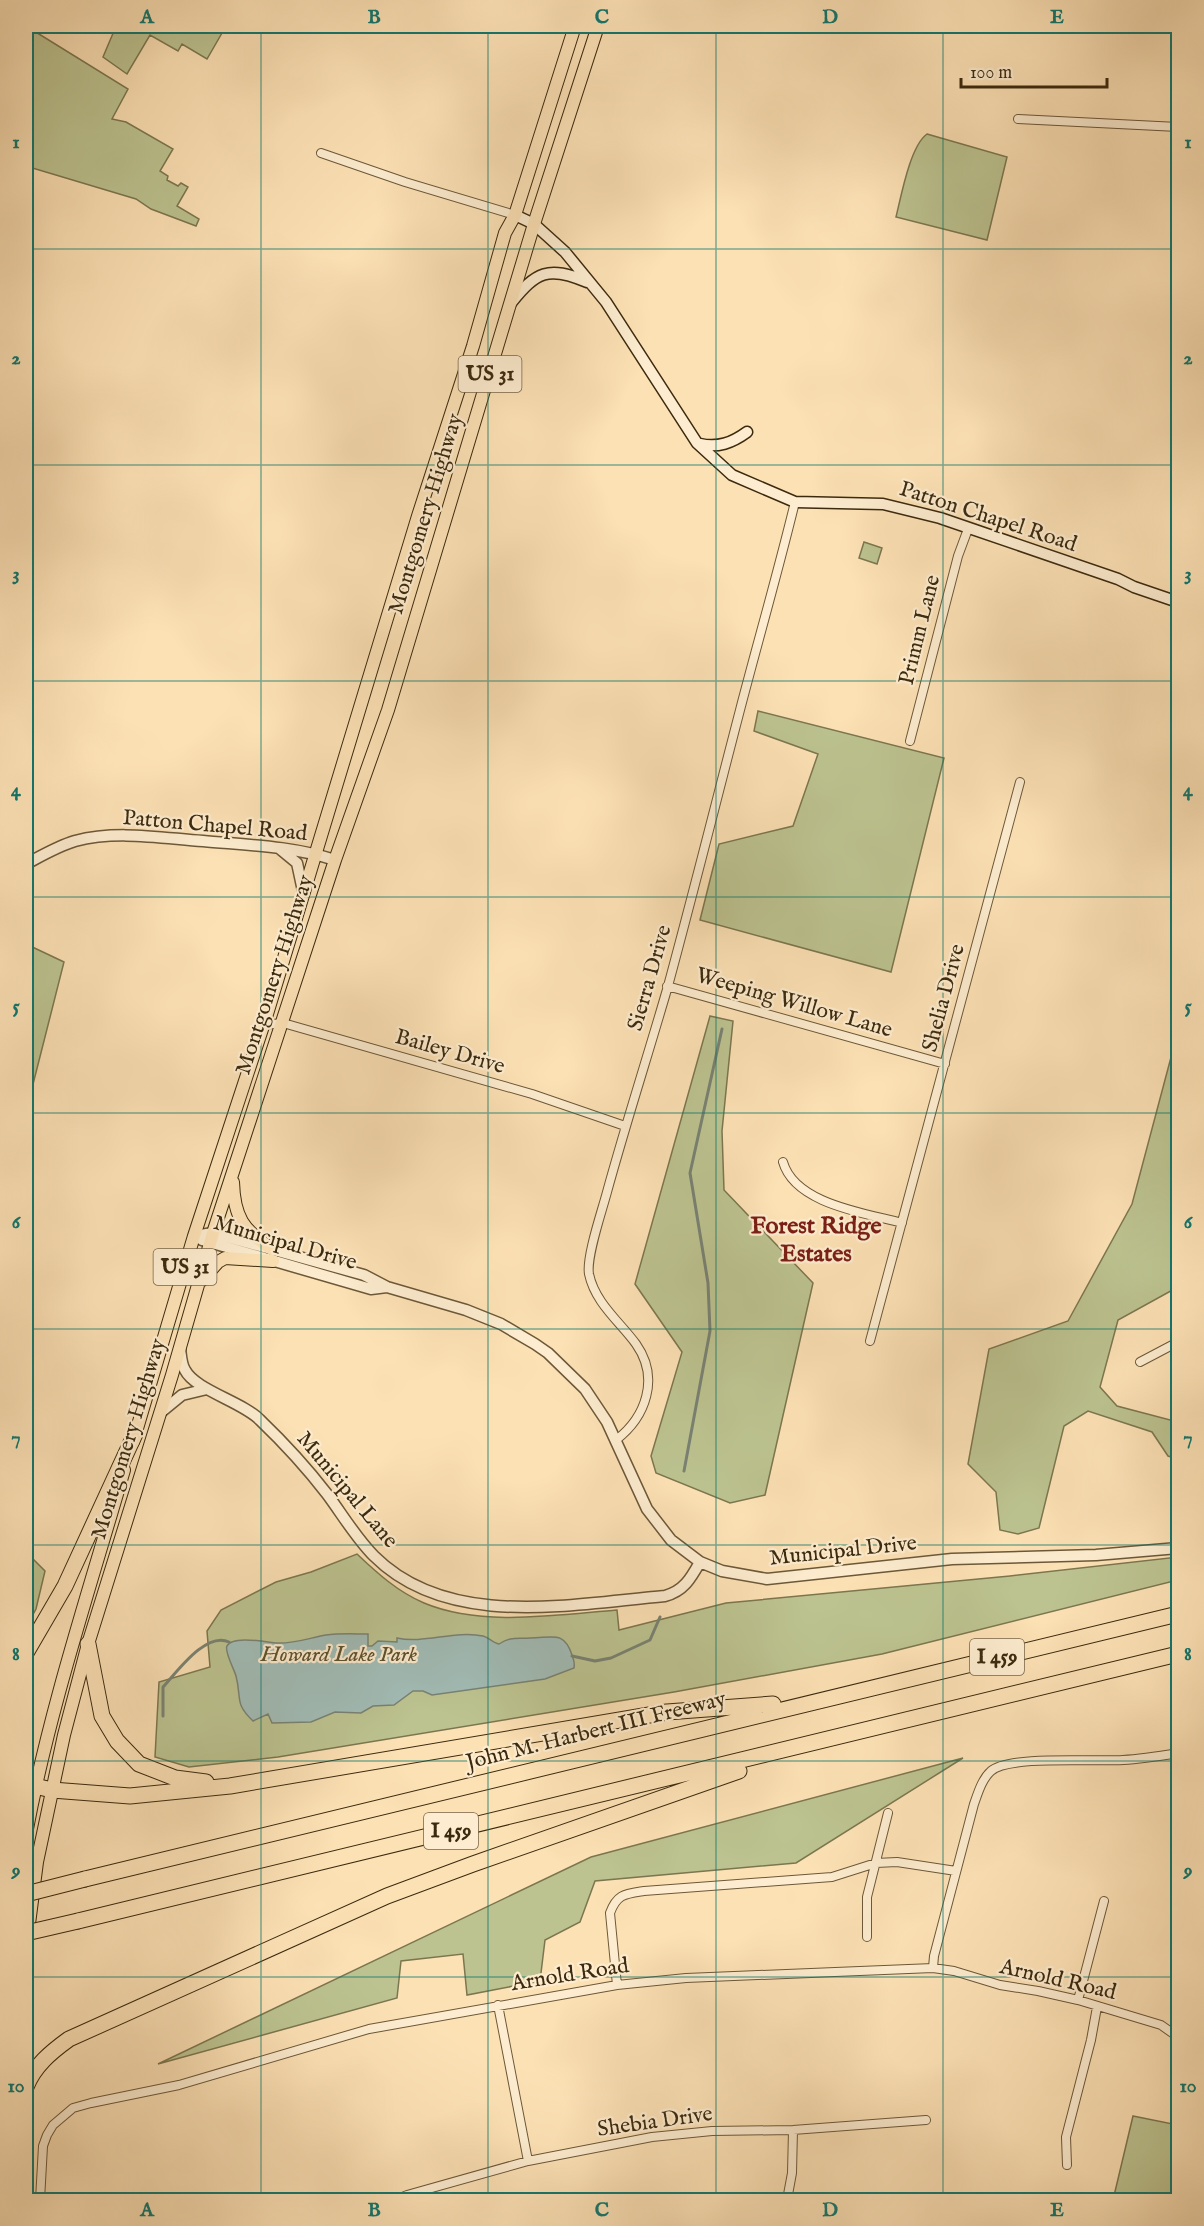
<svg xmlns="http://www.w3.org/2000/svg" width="1204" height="2226" font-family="'IM FELL English',serif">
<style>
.green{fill:#bcc390;stroke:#7c764f;stroke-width:1.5}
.water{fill:#a1bcb6;stroke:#798273;stroke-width:1.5}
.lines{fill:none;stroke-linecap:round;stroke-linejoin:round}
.stream{stroke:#798273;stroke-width:3}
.minor-casing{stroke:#6c5838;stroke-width:10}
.tertiary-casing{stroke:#6c5838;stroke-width:13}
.secondary-casing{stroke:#3c2a0e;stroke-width:13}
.primary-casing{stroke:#3c2a0e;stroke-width:14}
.motorway-casing{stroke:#3c2a0e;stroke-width:17}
.minor{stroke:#fdeccf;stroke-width:8}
.tertiary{stroke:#fdeccf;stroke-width:10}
.secondary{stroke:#fdeccf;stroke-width:10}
.primary{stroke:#fce1b5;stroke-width:12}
.motorway{stroke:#fce1b5;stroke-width:15}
.motorway-bridge-casing{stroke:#3c2a0e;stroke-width:17;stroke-linecap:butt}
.motorway-bridge{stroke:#fce1b5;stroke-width:15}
.grid{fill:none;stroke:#0f766e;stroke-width:1.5;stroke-opacity:0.55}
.labels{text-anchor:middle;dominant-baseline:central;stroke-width:4.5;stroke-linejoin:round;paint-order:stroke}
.shield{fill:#fdeccf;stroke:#766448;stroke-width:1.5}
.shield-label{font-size:21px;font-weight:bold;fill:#3c2a0e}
.street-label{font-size:22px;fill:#3c2a0e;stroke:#fdeccf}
.park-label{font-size:22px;font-style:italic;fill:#5c502e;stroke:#fdeccf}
.neighbourhood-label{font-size:24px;font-weight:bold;fill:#7a1f14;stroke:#fdeccf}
.neatline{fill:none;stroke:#0f766e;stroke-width:2}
.grid-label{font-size:20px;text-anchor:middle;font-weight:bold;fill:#0f766e}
</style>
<rect width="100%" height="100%" fill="#fce1b5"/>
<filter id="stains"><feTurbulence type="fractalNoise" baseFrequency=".00333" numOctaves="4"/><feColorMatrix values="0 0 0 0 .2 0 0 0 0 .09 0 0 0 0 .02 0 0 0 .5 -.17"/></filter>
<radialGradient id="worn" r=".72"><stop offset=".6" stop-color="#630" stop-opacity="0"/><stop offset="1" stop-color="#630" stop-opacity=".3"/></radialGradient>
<!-- green -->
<path class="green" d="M26 26 128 89 112 119 126 122 173 149 160 171 168 176 167 180 178 186 181 183 188 187 177 206 199 219 196 226 151 209 136 199 29 167 30 161 26 160Z
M113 26H226L207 59 182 44 178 51 150 35 127 74 103 57 114 31Z
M927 134 1007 157 987 240 896 217C901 197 910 146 927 134Z
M864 542 882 548 877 564 859 558Z
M758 711 944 758 891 972 700 920 719 844 793 826 818 754 754 731Z
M26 944 64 962 29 1100 26 1099Z
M710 1016 733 1021 722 1131 724 1190 813 1283 765 1495 730 1503 656 1473 651 1456 682 1352 635 1284Z
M1178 1031V1287L1118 1320 1100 1387 1117 1406 1178 1422V1459L1168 1456 1152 1432 1088 1411 1064 1426 1039 1528 1018 1534 1000 1530 996 1492 968 1464 989 1349 1068 1321 1132 1204Z
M26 1552 45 1571 36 1609 26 1627Z
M357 1554C377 1573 398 1592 424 1603 481 1627 557 1615 617 1610L619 1630 726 1603 1010 1576 1178 1557V1580L882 1654 674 1692 278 1757 189 1767 155 1757 159 1682 210 1667 207 1631 221 1610 276 1582 311 1572Z
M963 1758 796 1863 595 1881 580 1922 545 1940 540 1981 467 1995 463 1954 401 1961 397 1998 158 2064 591 1857Z
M1133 2116 1178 2125V2200H1113Z"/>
<!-- water -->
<path class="water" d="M368 1634V1646H372L378 1641 397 1642V1638C424 1644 455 1630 483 1636 488 1637 493 1643 499 1644 511 1636 517 1639 530 1638 552 1638 564 1630 572 1655 574 1661 575 1662 574 1668L545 1679 432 1695 423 1691H413L394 1705 373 1706 361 1713 335 1712 311 1722 272 1723 268 1714 253 1721C234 1703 242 1699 236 1676 234 1669 224 1651 227 1646 232 1635 266 1642 276 1643 294 1644 309 1638 326 1635 340 1633 355 1634 368 1634Z"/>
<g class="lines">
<!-- stream -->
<path class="stream" d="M684 1471 710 1331 708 1283 690 1173 722 1029
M572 1656 595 1661 611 1658 650 1640 660 1617
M163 1716V1687C177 1672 206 1631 229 1642"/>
<defs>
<path id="minor" d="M1018 119 1178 127
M321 153 405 182 515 215
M910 741 958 556 968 529
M667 986 945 1064
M263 1025 283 1023 532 1094 625 1126
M783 1162C795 1204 865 1213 902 1223
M870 1341 1020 782
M1140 1362 1178 1342
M616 1440C646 1417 660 1378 636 1344 620 1322 595 1303 589 1274 586 1257 602 1211 607 1192 626 1123 648 1055 668 986 693 894 716 802 740 710 758 641 778 572 795 502
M867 1937V1897L888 1813
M933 1968 934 1956 974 1804C978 1793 982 1779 991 1771 1008 1755 1096 1762 1123 1760 1142 1759 1160 1756 1178 1753
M617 1985 610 1913C617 1894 625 1894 644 1891L832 1877 876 1863 897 1862 956 1871
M1078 2000 1104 1901
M498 2005 528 2161
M1067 2165 1066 2137 1091 2040 1097 2007
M40 2200 43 2146 47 2135 53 2125 73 2108 91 2103 179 2085 369 2029 617 1985 686 1978 933 1968 954 1971 1000 1985 1038 1991 1078 2000 1161 2025 1178 2037
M395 2200 407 2195 528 2161 652 2137 712 2131 793 2130 926 2120
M787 2200 792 2173 793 2130"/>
<path id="tertiary" d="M280 849 297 863 303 891
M26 864C41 856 58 846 75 841 117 830 161 838 203 841 247 845 292 846 335 860
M194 1236 213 1233 364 1275 387 1287 466 1310 501 1324 535 1344 548 1353 585 1389 607 1422 647 1509 671 1540 700 1562 722 1571 767 1579 952 1559 1096 1555 1178 1548
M202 1240 371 1289 387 1287
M180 1348C181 1355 181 1364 185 1370 195 1390 243 1402 260 1420 284 1443 307 1468 327 1494 342 1514 356 1538 374 1556 448 1630 571 1604 665 1596 684 1591 691 1578 700 1562
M160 1413 182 1395 207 1389"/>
<path id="secondary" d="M515 215 534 224 565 252 606 302 697 443 732 475 795 502 883 504 940 518 1118 579 1134 587 1178 602
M511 303C536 272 548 265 587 282
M700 444C718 448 732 443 747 432"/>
<path id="primary" d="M233 1182C234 1217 243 1230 272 1249
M202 1280 218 1262 225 1258 273 1261
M133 1442 194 1236 267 1014 418 516 473 346 505 233 515 215 575 26
M26 1834C49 1711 89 1591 124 1470
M26 1947 37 1862 64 1735 88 1644 172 1375 213 1233 335 860 388 710 534 224 598 26"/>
<path id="motorway" d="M88 1644 102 1716 117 1741 139 1764 175 1778 206 1782
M26 1653 65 1586 135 1434
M26 1784 52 1790 130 1796 230 1786 667 1712 773 1704
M85 1879 1178 1614
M78 1921 1178 1654
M26 2087C34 2066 51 2052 69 2039L387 1896 473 1864 739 1771"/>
</defs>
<!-- minor casing -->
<use href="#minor" class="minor-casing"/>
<!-- tertiary casing -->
<use href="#tertiary" class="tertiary-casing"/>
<!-- secondary casing -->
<use href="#secondary" class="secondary-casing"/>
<!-- primary casing -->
<use href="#primary" class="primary-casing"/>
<!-- motorway casing -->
<use href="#motorway" class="motorway-casing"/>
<!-- minor -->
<use href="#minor" class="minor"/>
<!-- tertiary -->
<use href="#tertiary" class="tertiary"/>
<!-- secondary -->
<use href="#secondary" class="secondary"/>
<!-- primary -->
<use href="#primary" class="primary"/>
<!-- motorway -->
<use href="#motorway" class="motorway"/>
<defs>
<path id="motorway-bridge" d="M26 1894 85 1879
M26 1933 78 1921"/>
</defs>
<!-- motorway-bridge casing -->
<use href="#motorway-bridge" class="motorway-bridge-casing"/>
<!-- motorway-bridge -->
<use href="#motorway-bridge" class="motorway-bridge"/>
</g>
<!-- grid -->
<path class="grid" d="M261 26V2200M488 26V2200M716 26V2200M943 26V2200M26 249H1178M26 465H1178M26 681H1178M26 897H1178M26 1113H1178M26 1329H1178M26 1545H1178M26 1761H1178M26 1977H1178"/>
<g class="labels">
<!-- shield labels -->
<g class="shield">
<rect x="458.5" y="356" width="63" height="36" rx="4.5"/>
<rect x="153.5" y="1249" width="63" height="36" rx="4.5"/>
<rect x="970" y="1639" width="54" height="36" rx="4.5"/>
<rect x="424" y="1813" width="54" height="36" rx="4.5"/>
</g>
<g class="shield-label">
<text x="490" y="374">US 31</text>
<text x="185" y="1267">US 31</text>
<text x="997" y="1657">I 459</text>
<text x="451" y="1831">I 459</text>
</g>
<!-- street labels -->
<g class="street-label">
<text transform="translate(426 514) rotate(-73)">Montgomery Highway</text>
<text transform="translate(988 517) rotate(18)">Patton Chapel Road</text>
<text transform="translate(920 630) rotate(-76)">Primm Lane</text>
<text transform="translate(215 826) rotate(5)">Patton Chapel Road</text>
<text transform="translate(275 975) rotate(-72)">Montgomery Highway</text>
<text transform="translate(650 978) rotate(-74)">Sierra Drive</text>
<text transform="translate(944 998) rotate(-75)">Shelia Drive</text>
<text transform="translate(794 1003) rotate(16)">Weeping Willow Lane</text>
<text transform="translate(450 1052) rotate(16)">Bailey Drive</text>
<text transform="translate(285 1243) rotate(16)">Municipal Drive</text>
<text transform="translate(129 1439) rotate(-73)">Montgomery Highway</text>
<text transform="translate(347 1490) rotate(50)">Municipal Lane</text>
<text transform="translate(843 1551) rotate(-6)">Municipal Drive</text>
<text transform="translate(596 1731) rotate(-14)">John M. Harbert III Freeway</text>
<text transform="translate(570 1975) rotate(-9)">Arnold Road</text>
<text transform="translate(1058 1980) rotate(13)">Arnold Road</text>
<text transform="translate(655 2122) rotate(-8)">Shebia Drive</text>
</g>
<!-- park labels -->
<g class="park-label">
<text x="339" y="1655">Howard Lake Park</text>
</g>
<!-- neighbourhood labels -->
<g class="neighbourhood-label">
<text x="816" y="1226">Forest Ridge<tspan x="816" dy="28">Estates</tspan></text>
</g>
</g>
<!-- margin -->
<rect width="1204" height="2226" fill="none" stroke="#fce1b5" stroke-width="66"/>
<!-- scale -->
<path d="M961 78v9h146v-9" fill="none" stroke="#3c2a0e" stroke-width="3"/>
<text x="970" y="78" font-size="18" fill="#3c2a0e" stroke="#fdeccf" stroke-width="4.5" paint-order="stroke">100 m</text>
<rect x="33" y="33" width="1138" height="2160" class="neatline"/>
<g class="grid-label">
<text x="147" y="23">A</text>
<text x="374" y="23">B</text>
<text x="602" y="23">C</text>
<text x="830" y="23">D</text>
<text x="1057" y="23">E</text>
<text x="16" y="148">1</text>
<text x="1188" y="148">1</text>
<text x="16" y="364">2</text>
<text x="1188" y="364">2</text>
<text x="16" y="580">3</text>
<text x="1188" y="580">3</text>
<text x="16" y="796">4</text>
<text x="1188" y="796">4</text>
<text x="16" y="1012">5</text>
<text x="1188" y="1012">5</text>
<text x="16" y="1228">6</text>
<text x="1188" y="1228">6</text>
<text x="16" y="1444">7</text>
<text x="1188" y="1444">7</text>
<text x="16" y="1660">8</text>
<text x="1188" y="1660">8</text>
<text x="16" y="1876">9</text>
<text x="1188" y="1876">9</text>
<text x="16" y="2092">10</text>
<text x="1188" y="2092">10</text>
<text x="147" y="2216">A</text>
<text x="374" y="2216">B</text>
<text x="602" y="2216">C</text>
<text x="830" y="2216">D</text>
<text x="1057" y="2216">E</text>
</g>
<rect width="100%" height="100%" filter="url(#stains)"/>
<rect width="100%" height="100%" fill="url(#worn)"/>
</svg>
